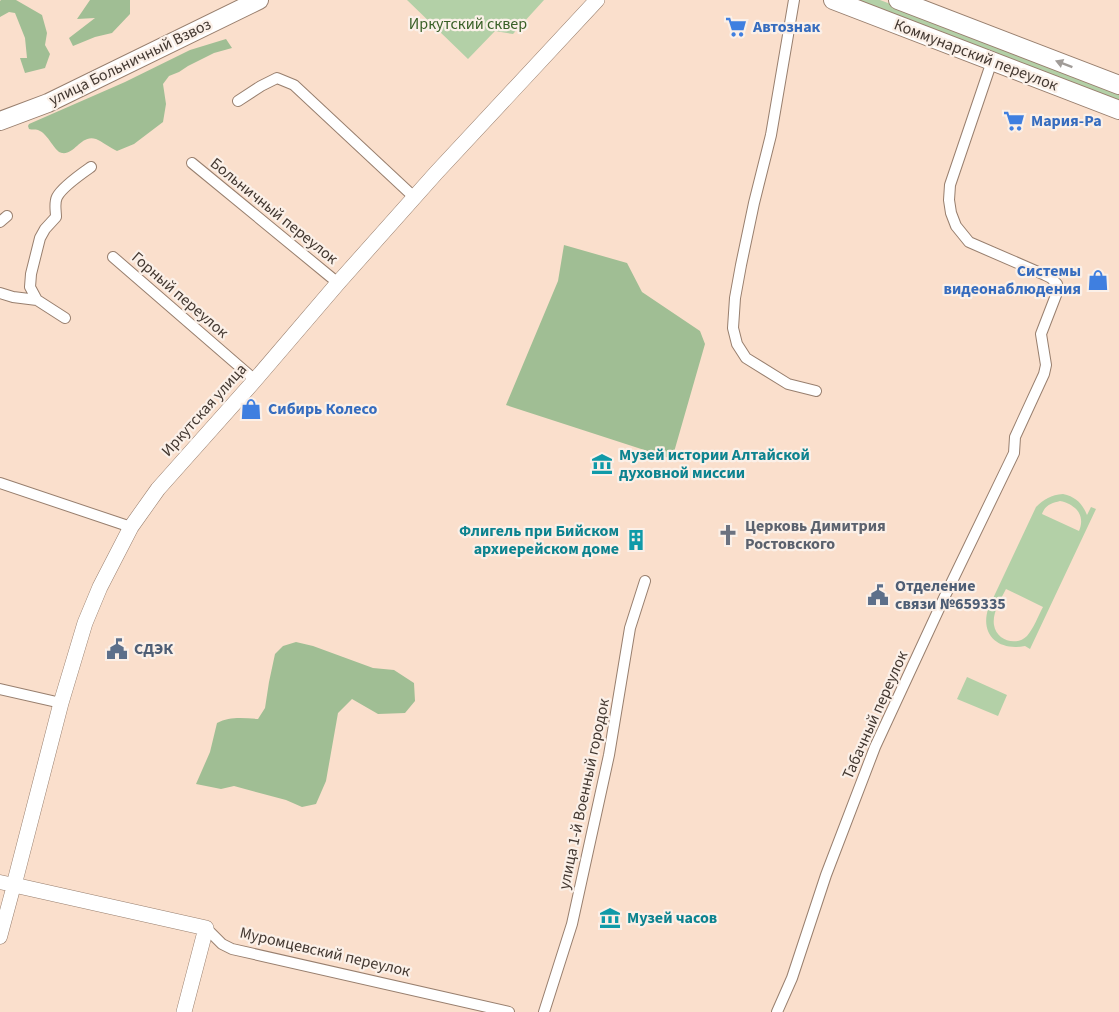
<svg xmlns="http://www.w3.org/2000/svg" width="1119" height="1012" font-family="'Source Sans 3',sans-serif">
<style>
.green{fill:#b3d0a7;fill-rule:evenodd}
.forest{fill:#a0be94}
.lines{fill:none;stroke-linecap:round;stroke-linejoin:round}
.minor-casing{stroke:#987f6e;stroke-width:12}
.tertiary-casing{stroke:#987f6e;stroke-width:15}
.secondary-casing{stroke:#987f6e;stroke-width:16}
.primary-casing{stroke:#987f6e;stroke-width:20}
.minor{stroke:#fff;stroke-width:10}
.tertiary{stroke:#fff;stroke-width:14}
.secondary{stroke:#fff;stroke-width:15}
.primary{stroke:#fff;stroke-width:18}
.oneway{fill:#a19c98}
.labels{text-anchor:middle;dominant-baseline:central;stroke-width:4.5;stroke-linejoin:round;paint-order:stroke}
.park-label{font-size:16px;fill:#396027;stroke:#fbf0e8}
.shop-label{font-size:16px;font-weight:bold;fill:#366cbe;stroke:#fbf0e8;text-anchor:start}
.street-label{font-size:16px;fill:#433831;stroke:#fbf0e8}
.culture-label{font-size:16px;font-weight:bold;fill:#0d838f;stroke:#fbf0e8;text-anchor:start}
.worship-label{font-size:16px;font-weight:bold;fill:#5b616d;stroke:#fbf0e8;text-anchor:start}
.service-label{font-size:16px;font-weight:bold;fill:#4e5e75;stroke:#fbf0e8;text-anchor:start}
</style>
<rect width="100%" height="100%" fill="#fadfcc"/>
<!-- green -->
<path class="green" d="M407 0H544L513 34 495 31 468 59Z
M853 0H880L1119 91V101Z
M1063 494C1076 497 1082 503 1087 515L1091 507 1096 509 1030 649 1025 646C999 651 980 636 988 609L1036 507C1044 499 1051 495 1063 494ZM1060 501C1075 504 1086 515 1079 531L1042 514C1045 505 1052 503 1060 501ZM1006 589 1043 607C1038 616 1034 628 1027 636 1016 647 996 640 994 625 992 613 1001 599 1006 589Z
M967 677 1007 695 998 716 957 699Z"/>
<!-- forest -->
<path class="forest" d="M1 0H16L42 15 47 33 45 45 50 54 45 68 25 73 20 58H27L25 38 15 13 9 12 0 17V1Z
M90 0H130V14L112 33 95 37 73 46 69 38 95 18 77 19Z
M226 39 232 48 214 53 188 66 179 72 169 76 163 84 166 104 163 122 134 144 117 151C111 148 101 141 96 139 81 134 75 155 62 153 54 152 49 134 38 130 35 129 32 130 29 129L28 126 29 124 125 82 190 50Z
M564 245 627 263 642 292 700 331 705 344 672 459 506 405 558 281Z
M296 642 313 646 373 668 394 670 414 683 415 701 405 713 378 714 352 699 338 713 326 781 316 804 302 807 286 800 234 786 221 789 196 784 210 752 217 723C230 716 244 718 258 719L265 708 269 682 275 654 283 646Z"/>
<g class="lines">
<defs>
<path id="minor" d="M794 0 771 135 754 203 741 265 735 298 733 328 737 344 746 358 788 384 816 391
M238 101 261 86 277 78 294 85 414 197
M192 163 338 283
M0 222 7 216
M113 257 255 380
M0 293 13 297 37 300
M65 318 37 300 30 287 31 274 40 238 45 229 56 217C56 211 54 203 57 197 62 187 81 174 91 167
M0 483 131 527
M0 689 61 703
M206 928 222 944 232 949 509 1012
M544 1012 572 924 609 755 630 628 645 581
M777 1012 792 978 826 875 875 747 944 598 1014 453 1015 437 1044 374 1046 365 1041 334 1058 290 1057 284 1051 278 1045 275 969 242 956 226 951 213 949 200 950 185 992 61"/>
<path id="tertiary" d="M0 882 14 885 0 937"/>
<path id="secondary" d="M184 1012 206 928 14 885 61 703 85 623 100 587 131 527 158 489 255 380 338 283 436 173 597 0"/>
<path id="primary" d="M833 0 1119 110
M898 0 1119 85
M0 121 48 103 259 0"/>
</defs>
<!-- minor casing -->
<use href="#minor" class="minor-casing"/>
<!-- tertiary casing -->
<use href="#tertiary" class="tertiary-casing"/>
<!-- secondary casing -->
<use href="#secondary" class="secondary-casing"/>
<!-- primary casing -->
<use href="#primary" class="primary-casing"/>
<!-- minor -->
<use href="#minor" class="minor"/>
<!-- tertiary -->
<use href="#tertiary" class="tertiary"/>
<!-- secondary -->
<use href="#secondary" class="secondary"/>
<!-- primary -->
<use href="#primary" class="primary"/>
</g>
<!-- one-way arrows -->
<defs><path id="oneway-solid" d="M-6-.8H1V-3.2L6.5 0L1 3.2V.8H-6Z" transform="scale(1.5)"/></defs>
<use class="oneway" href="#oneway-solid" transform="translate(1064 64) rotate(-159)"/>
<!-- icons -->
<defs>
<symbol id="supermarket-bare" viewBox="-9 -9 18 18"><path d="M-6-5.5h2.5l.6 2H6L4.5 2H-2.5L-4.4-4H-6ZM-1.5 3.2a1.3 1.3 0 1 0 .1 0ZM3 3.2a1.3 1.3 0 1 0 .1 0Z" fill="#3f7fe0" stroke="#fbf0e8" stroke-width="2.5" paint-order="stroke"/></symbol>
<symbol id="shop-bare" viewBox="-9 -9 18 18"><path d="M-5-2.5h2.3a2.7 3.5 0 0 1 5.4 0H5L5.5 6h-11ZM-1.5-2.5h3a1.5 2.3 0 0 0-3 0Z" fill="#3f7fe0" stroke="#fbf0e8" stroke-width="2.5" paint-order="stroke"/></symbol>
<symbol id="museum-bare" viewBox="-9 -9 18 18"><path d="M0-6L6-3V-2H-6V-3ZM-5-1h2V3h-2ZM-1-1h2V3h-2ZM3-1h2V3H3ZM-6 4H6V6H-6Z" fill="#0f9aa8" stroke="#fbf0e8" stroke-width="2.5" paint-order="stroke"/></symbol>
<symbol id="church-bare" viewBox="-9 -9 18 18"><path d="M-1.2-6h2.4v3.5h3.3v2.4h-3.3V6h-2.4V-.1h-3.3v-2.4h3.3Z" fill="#6b7280" stroke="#fbf0e8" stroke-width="2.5" paint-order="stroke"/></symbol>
<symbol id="building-bare" viewBox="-9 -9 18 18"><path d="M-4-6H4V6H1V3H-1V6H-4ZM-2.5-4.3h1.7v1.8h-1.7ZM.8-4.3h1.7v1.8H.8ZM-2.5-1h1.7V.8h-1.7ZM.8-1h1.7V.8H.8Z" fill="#0f9aa8" stroke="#fbf0e8" stroke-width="2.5" paint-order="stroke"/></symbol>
<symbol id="civic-bare" viewBox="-9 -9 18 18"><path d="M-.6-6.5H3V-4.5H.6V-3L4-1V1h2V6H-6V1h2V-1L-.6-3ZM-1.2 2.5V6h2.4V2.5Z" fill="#5c6f8a" stroke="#fbf0e8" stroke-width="2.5" paint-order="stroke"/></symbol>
</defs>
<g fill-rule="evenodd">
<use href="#supermarket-bare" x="721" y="12" width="30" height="30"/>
<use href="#supermarket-bare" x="999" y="106" width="30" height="30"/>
<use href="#shop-bare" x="1083" y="265" width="30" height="30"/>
<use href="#shop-bare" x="236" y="394" width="30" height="30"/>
<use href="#museum-bare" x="587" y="449" width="30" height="30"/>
<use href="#church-bare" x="713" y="520" width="30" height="30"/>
<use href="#building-bare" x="621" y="525" width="30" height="30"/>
<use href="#civic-bare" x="863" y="580" width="30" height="30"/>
<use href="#civic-bare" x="102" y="634" width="30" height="30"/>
<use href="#museum-bare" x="595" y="903" width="30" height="30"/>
</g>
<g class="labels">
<!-- park labels -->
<g class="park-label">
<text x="468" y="24">Иркутский сквер</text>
</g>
<!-- shop labels -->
<g class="shop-label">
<text x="753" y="27">Автознак</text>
<text x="1031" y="121">Мария-Ра</text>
<text x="1081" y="271" text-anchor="end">Системы<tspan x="1081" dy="18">видеонаблюдения</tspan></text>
<text x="268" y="409">Сибирь Колесо</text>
</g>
<!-- street labels -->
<g class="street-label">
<text transform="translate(976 55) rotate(21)">Коммунарский переулок</text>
<text transform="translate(130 62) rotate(-26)">улица Больничный Взвоз</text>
<text transform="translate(274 211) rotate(39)">Больничный переулок</text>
<text transform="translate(180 295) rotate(41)">Горный переулок</text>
<text transform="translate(204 410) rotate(-48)">Иркутская улица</text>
<text transform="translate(875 715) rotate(-66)">Табачный переулок</text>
<text transform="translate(584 794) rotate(-78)">улица 1-й Военный городок</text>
<text transform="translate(325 952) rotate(13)">Муромцевский переулок</text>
</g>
<!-- culture labels -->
<g class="culture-label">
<text x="619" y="455">Музей истории Алтайской<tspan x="619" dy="18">духовной миссии</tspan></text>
<text x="619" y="531" text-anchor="end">Флигель при Бийском<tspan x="619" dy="18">архиерейском доме</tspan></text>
<text x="627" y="918">Музей часов</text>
</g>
<!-- worship labels -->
<g class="worship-label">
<text x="745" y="526">Церковь Димитрия<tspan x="745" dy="18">Ростовского</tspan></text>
</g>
<!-- service labels -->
<g class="service-label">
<text x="895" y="586">Отделение<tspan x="895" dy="18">связи №659335</tspan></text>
<text x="134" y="649">СДЭК</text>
</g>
</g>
</svg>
